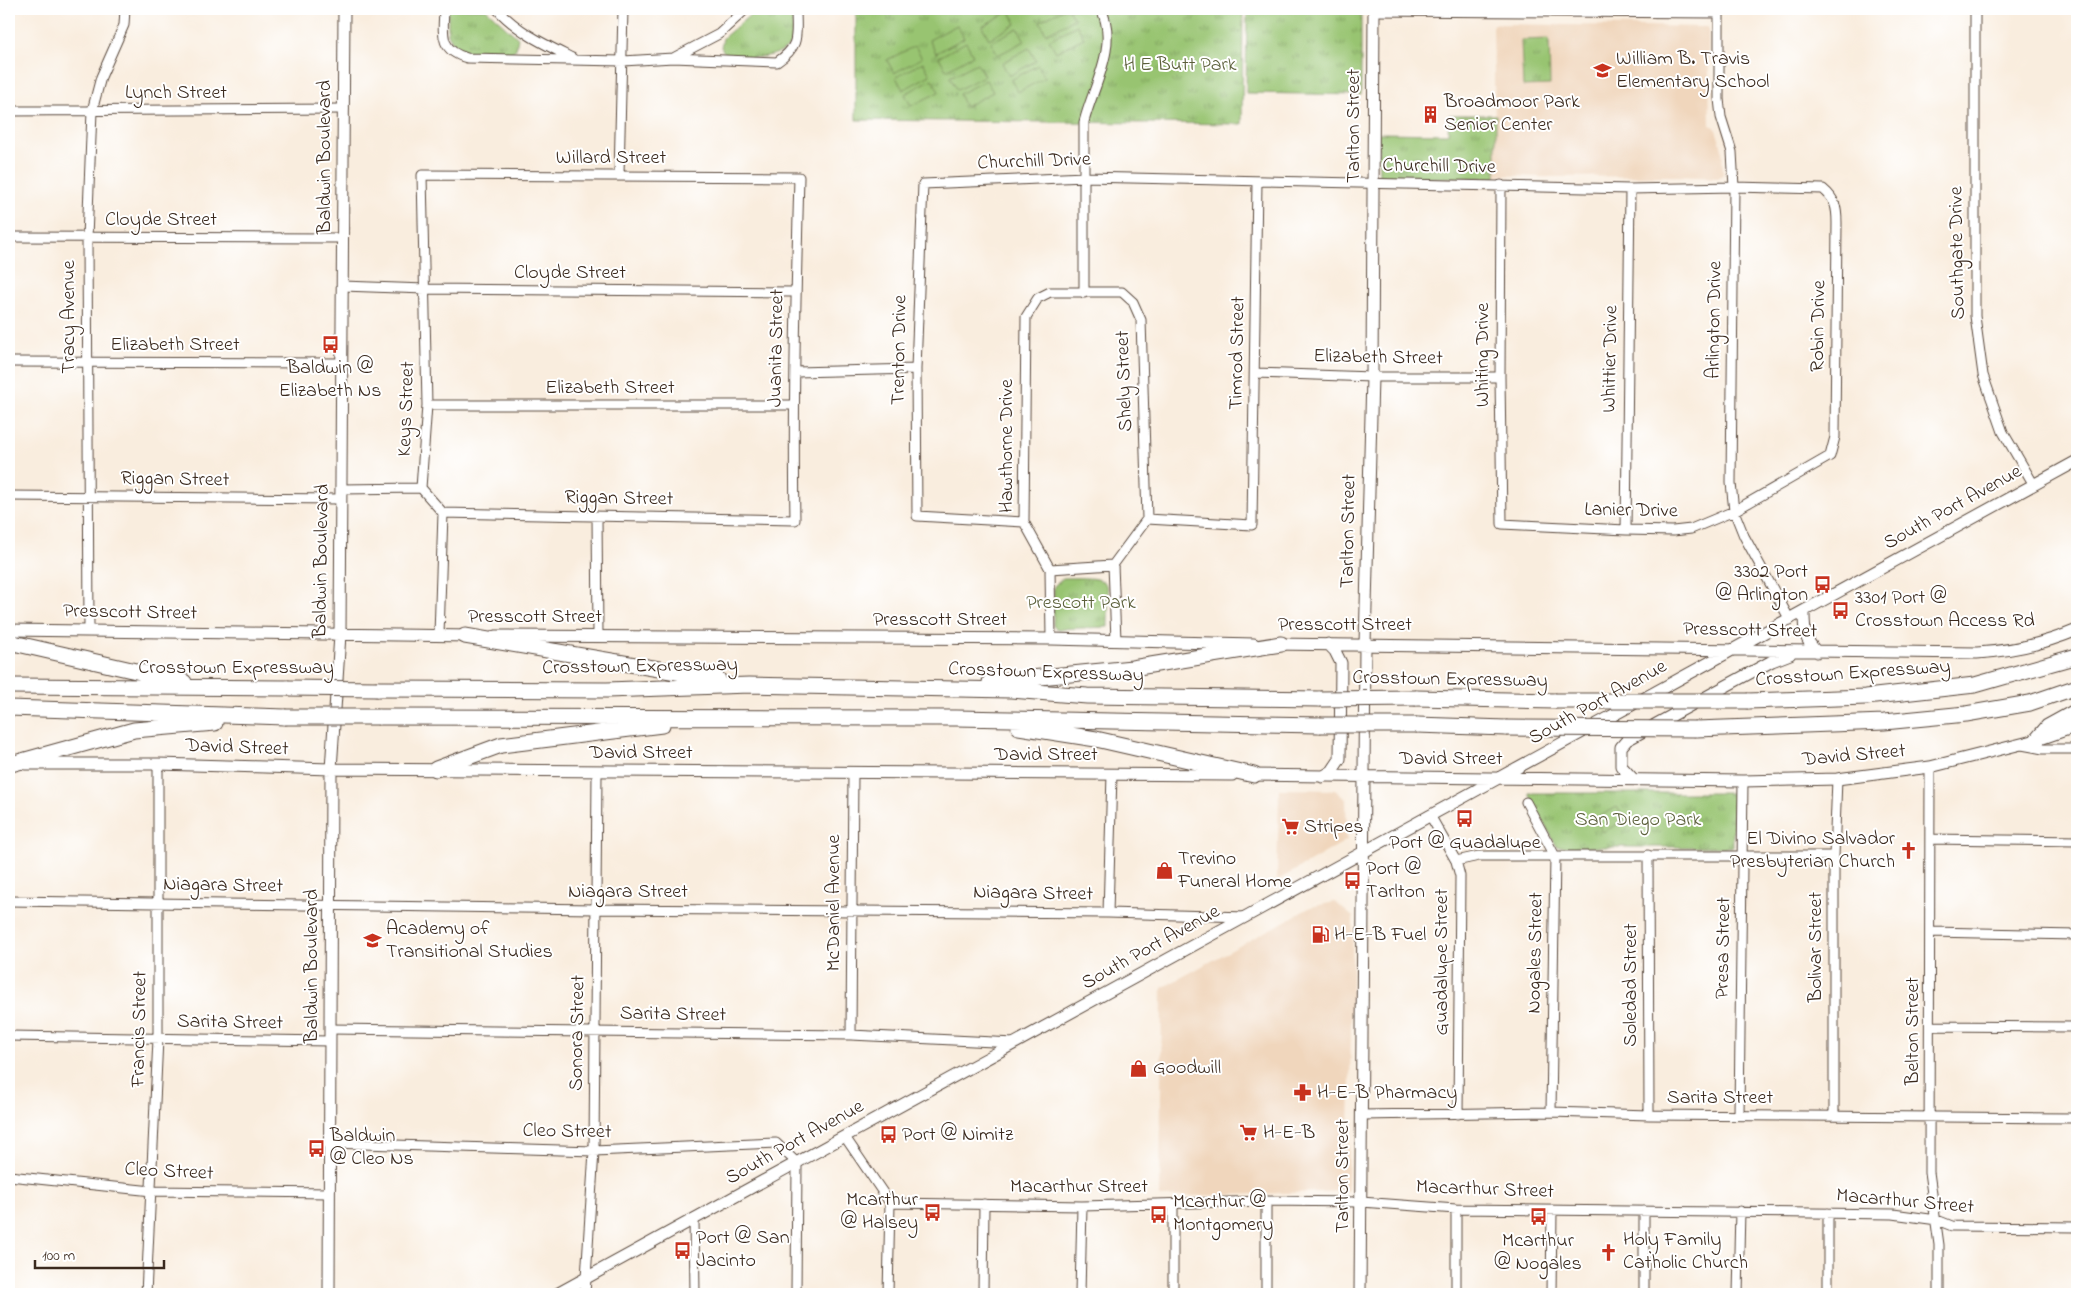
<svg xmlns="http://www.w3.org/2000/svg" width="2086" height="1303" font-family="'Indie Flower',sans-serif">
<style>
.built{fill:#f0d6bc}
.grass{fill:url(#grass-tufts);stroke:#6a7748}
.pitch{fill:#98c471;stroke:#6a7748}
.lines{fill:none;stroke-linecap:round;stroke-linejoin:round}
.street-casing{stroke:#58473b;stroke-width:11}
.secondary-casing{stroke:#58473b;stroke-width:13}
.highway-casing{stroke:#58473b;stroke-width:17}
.street{stroke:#fff;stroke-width:9}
.secondary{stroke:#fff;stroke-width:11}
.highway{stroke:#fff;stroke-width:15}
.highway-bridge-casing{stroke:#58473b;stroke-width:17;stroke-linecap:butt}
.highway-bridge{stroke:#fff;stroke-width:15}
.labels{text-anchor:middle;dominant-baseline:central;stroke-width:4;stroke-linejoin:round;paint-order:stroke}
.poi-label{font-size:20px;fill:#3b2a1e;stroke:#fff;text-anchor:start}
.park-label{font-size:20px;fill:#5c603b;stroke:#fff}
.street-label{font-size:20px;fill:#3b2a1e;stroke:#fff}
</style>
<defs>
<pattern id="grass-tufts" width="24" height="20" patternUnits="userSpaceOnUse" patternTransform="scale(1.25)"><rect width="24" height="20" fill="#98c471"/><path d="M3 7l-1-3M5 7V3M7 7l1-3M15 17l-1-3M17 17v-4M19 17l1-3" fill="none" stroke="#7d9f5c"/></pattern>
</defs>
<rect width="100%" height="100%" fill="#fff"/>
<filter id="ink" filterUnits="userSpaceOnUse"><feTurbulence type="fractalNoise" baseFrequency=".02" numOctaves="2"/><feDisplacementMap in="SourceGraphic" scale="10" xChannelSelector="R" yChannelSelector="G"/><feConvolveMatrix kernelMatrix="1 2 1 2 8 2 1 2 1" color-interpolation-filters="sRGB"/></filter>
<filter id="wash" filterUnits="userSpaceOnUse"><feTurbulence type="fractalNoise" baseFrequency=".0096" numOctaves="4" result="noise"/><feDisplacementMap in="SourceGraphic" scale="20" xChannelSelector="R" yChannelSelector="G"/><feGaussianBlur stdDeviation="1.12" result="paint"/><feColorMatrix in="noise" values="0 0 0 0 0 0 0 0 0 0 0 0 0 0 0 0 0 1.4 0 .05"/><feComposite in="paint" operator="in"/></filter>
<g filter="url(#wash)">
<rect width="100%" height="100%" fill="#f9edde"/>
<!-- built -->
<path class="built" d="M1493 24 1708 27 1710 125 1715 127 1722 148 1723 174 1719 178 1676 176 1540 177 1496 175Z
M1279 789 1335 790 1346 799 1347 840 1277 881Z
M1335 902 1353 917 1348 1191 1160 1197 1162 988 1311 907Z"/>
<!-- grass -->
<path class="grass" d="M448 9H486L518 38 516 49 508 55 464 53 456 49 448 34Z
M757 9H792C792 19 794 34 790 44 783 58 742 61 728 55 724 53 723 51 721 47L723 38Z
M856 9H1243L1242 124 856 120Z
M1247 9H1361V95L1246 93Z
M1549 39 1550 85 1523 86 1521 40Z
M1449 115H1496V178L1379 177 1378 133 1448 134Z
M1063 578C1115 577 1108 578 1108 627L1058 629 1053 626 1054 586Z
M1529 793H1733V847H1557Z"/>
<!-- pitch -->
<path class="pitch" d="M1063 9H1068L1074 19 1046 34 1040 21Z
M1010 11 1016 24 989 39 982 26Z
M957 25 964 38 936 53 929 40Z
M1077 25 1084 38 1056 52 1049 40Z
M1018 28 1025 41 998 55 991 42Z
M966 42 973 55 946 70 939 57Z
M915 46 922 58 894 73 887 60Z
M1029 48 1036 61 1009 76 1002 63Z
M923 62 930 75 903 90 896 77Z
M977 63 984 76 957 90 950 77Z
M1038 65 1045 78 1018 92 1011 80Z
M932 79 939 92 911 106 905 94Z
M986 80 993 92 965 107 959 94Z
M1617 807 1625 820 1603 832 1595 819Z"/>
</g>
<g filter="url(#ink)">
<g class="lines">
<defs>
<path id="street" d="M444 9C443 34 439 50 467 58L623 61 673 58 777 62C801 46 796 35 796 9
M497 9C518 32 544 44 572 58
M1719 9V99L1721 117 1732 152 1734 187 1731 483 1734 511 1744 536 1790 620
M1975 9V316L1983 375 2003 432 2034 485
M1374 11 1719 13
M675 57 719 34 746 9
M9 111 344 109
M619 175 623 9
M9 237 343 238
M343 286 425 289 796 292
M1084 293V122C1093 86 1119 46 1101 9
M9 362 342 363
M796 372 916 369
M1256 373 1372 377H1500
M427 405H793
M341 489 421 488
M9 496 341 499
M597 516 598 636
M1147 519 1252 525 1257 181
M1024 522 917 516 916 369 923 184 1085 177 1630 189 1734 187 1823 189C1835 199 1837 207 1837 223L1835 437 1830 456 1734 511 1691 529 1673 531 1626 530 1502 524 1500 377 1501 185
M1626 530 1630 189
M1050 569 1113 565
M89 631 87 238 92 111 101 77 124 25 125 9
M439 635 443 513 421 488 427 405 422 175 799 177C796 291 793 405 795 520L443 513
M1051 639 1050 569 1024 522 1026 317 1038 298 1050 292H1122L1133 302 1141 320 1147 519 1113 565 1116 640
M2022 745 2043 749H2077
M1930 767 1929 1172 1939 1245V1294
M1526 802 1555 856 1551 1112
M1431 817 1456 861 1460 876 1458 1114
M1930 839 2077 841
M1648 855 1649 1115
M1456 861 1479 856H1834
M9 901 596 909 1108 913 1246 917
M1108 913 1112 774
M1931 932 2077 935
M1931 1026 2077 1027
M330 1029 851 1035 1014 1043
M851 1035 853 772
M9 1036 330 1041
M1362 1115 1551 1112 1649 1115 2077 1118
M1739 1115 1743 781
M1834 1115V856L1837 779
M845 1137 890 1203 888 1294
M330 1143 594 1151 776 1143 797 1163 796 1294
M9 1176 152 1191 329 1193
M1266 1201V1294
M890 1203 1082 1206 1266 1201 1361 1202 1456 1209 1893 1214 1937 1220 1952 1226 2077 1227
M694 1219 695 1294
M146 1294 158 1039V764
M585 1294 594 1151 597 772
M983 1294 984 1204
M1080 1294 1082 1206
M1173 1294V1205
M1456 1294V1209
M1551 1294 1552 1210
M1644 1294V1211
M1738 1294 1740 1211
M1828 1294V1213"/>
<path id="secondary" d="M1804 612C1804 629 1804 640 1817 652
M9 630 472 636
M495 636 1051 639 1254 644
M1273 644 1977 653C2013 651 2044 644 2077 630
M25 764H158L331 769 1232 775
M1248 775 1743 781 1837 779 1930 767 2037 740 2077 726
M1322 777 1332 771 1340 759 1341 663 1335 651 1328 644
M1633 779 1621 766V747L1627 740 1772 661 1790 654
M329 1294 331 769 340 635 344 9
M557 1294 2077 461
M1360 1294 1365 644 1372 377 1374 9"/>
<path id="highway" d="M465 636 718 679
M9 642 184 682
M990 682 1132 668 1281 644
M9 686 288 688
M377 689 607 690 749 685 1011 690 1087 696 1320 699
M1416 698 1555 701
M1748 701 1866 697 1975 685 2077 656
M9 708 285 717
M378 717 956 718 1320 725
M1417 725 1506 728
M1019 727 1096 739 1254 775
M1696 729 1884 722 1966 714 2030 703 2077 687
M2037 740 2048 727 2077 711
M11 764 134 730 215 723
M436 769 501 745 662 725"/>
</defs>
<!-- street casing -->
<use href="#street" class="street-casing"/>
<!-- secondary casing -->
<use href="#secondary" class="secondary-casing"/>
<!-- highway casing -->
<use href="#highway" class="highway-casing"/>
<!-- street -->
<use href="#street" class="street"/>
<!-- secondary -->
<use href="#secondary" class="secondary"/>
<!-- highway -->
<use href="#highway" class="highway"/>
<defs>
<path id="highway-bridge" d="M288 688 377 689
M1320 699 1416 698
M1555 701H1748
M285 717H378
M1320 725H1417
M1506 728 1696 729"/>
</defs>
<!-- highway-bridge casing -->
<use href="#highway-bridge" class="highway-bridge-casing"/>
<!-- highway-bridge -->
<use href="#highway-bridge" class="highway-bridge"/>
</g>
</g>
<!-- icons -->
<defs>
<symbol id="school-bare" viewBox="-9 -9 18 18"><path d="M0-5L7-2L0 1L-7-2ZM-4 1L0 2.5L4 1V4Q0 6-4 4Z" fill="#c8321e" stroke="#fff" stroke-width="2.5" paint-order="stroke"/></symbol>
<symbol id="building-bare" viewBox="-9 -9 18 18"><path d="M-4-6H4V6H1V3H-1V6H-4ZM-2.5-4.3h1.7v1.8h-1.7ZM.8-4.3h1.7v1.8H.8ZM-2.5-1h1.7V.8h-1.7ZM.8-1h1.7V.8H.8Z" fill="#c8321e" stroke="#fff" stroke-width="2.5" paint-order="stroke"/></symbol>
<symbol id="bus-bare" viewBox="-9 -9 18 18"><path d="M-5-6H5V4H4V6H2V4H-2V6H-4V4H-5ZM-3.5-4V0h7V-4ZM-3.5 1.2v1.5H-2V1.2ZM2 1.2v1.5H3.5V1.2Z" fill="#c8321e" stroke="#fff" stroke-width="2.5" paint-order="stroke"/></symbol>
<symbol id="supermarket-bare" viewBox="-9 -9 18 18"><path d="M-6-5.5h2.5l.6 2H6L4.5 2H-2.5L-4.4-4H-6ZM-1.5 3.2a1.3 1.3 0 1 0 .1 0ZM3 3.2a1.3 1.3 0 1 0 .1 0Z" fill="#c8321e" stroke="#fff" stroke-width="2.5" paint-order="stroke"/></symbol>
<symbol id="church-bare" viewBox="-9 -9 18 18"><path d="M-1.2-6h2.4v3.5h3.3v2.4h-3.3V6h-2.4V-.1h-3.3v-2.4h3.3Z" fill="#c8321e" stroke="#fff" stroke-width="2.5" paint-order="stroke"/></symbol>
<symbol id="shop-bare" viewBox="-9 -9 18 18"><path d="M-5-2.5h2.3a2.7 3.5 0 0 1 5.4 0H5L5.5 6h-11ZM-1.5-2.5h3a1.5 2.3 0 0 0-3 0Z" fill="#c8321e" stroke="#fff" stroke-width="2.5" paint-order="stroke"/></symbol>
<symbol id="fuel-bare" viewBox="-9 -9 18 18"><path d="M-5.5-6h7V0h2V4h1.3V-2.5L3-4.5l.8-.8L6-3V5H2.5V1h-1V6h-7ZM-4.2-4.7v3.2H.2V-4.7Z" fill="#c8321e" stroke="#fff" stroke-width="2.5" paint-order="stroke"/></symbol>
<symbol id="pharmacy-bare" viewBox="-9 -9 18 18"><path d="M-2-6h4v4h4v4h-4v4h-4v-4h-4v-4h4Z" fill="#c8321e" stroke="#fff" stroke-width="2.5" paint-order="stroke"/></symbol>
</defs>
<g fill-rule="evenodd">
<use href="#school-bare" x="1590" y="58" width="25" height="25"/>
<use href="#building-bare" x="1418" y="102" width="25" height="25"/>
<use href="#bus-bare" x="318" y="332" width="25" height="25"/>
<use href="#bus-bare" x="1810" y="572" width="25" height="25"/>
<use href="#bus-bare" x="1828" y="598" width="25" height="25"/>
<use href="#bus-bare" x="1452" y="806" width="25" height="25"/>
<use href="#supermarket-bare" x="1278" y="814" width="25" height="25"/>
<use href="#church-bare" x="1896" y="838" width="25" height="25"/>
<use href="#shop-bare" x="1152" y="858" width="25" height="25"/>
<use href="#bus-bare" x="1340" y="868" width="25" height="25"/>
<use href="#fuel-bare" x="1308" y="922" width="25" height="25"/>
<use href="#school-bare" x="360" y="928" width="25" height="25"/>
<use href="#shop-bare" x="1126" y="1056" width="25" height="25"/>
<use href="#pharmacy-bare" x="1290" y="1080" width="25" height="25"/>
<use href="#supermarket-bare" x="1236" y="1120" width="25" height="25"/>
<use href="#bus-bare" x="876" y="1122" width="25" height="25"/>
<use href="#bus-bare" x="304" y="1136" width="25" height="25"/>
<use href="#bus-bare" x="920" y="1200" width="25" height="25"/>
<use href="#bus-bare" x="1146" y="1202" width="25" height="25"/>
<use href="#bus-bare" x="1526" y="1204" width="25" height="25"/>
<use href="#bus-bare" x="670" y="1238" width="25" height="25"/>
<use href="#church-bare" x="1596" y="1240" width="25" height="25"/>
</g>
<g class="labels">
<!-- poi labels -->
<g class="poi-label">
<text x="1616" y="59">William B. Travis<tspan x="1616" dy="23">Elementary School</tspan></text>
<text x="1444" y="102">Broadmoor Park<tspan x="1444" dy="23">Senior Center</tspan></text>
<text x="330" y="368" text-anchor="middle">Baldwin @<tspan x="330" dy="23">Elizabeth Ns</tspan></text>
<text x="1808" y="572" text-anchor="end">3302 Port<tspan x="1808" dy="23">@ Arlington</tspan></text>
<text x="1855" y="598">3301 Port @<tspan x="1855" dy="23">Crosstown Access Rd</tspan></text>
<text x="1304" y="827">Stripes</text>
<text x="1895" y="839" text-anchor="end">El Divino Salvador<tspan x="1895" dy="23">Presbyterian Church</tspan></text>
<text x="1465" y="843" text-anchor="middle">Port @ Guadalupe</text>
<text x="1178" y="859">Trevino<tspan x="1178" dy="23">Funeral Home</tspan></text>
<text x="1366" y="869">Port @<tspan x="1366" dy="23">Tarlton</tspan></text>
<text x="386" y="929">Academy of<tspan x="386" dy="23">Transitional Studies</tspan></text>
<text x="1334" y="935">H-E-B Fuel</text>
<text x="1153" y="1068">Goodwill</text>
<text x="1317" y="1093">H-E-B Pharmacy</text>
<text x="1263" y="1133">H-E-B</text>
<text x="902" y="1135">Port @ Nimitz</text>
<text x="330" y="1136">Baldwin<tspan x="330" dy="23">@ Cleo Ns</tspan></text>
<text x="918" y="1200" text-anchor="end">Mcarthur<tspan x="918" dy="23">@ Halsey</tspan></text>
<text x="1173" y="1202">Mcarthur @<tspan x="1173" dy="23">Montgomery</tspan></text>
<text x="696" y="1238">Port @ San<tspan x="696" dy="23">Jacinto</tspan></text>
<text x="1623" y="1240">Holy Family<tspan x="1623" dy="23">Catholic Church</tspan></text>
<text x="1538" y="1241" text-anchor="middle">Mcarthur<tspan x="1538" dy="23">@ Nogales</tspan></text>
</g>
<!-- park labels -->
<g class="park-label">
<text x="1180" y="65">H E Butt Park</text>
<text x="1081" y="603">Prescott Park</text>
<text x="1638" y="820">San Diego Park</text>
</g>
<!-- street labels -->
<g class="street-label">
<text x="176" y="93">Lynch Street</text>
<text transform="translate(1354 126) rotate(-90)">Tarlton Street</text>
<text transform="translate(325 157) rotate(-90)">Baldwin Boulevard</text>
<text x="611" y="158">Willard Street</text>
<text transform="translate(1034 162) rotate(-2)">Churchill Drive</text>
<text transform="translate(1439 167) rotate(1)">Churchill Drive</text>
<text x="161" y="220">Cloyde Street</text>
<text transform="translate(1958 253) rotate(-91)">Southgate Drive</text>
<text x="570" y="273">Cloyde Street</text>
<text transform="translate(69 317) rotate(-90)">Tracy Avenue</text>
<text transform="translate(1715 320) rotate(-89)">Arlington Drive</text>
<text transform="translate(1819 326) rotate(-89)">Robin Drive</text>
<text x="175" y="345">Elizabeth Street</text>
<text transform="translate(777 348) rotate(-89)">Juanita Street</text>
<text transform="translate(900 350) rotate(-89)">Trenton Drive</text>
<text transform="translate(1238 353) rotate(-89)">Timrod Street</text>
<text transform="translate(1483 355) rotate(-90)">Whiting Drive</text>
<text transform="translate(1378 358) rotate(1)">Elizabeth Street</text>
<text transform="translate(1611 359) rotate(-89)">Whittier Drive</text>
<text transform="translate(1125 381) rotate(-92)">Shely Street</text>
<text x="610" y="388">Elizabeth Street</text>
<text transform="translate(407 409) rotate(-88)">Keys Street</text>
<text transform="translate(1007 446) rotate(-90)">Hawthorne Drive</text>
<text transform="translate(175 480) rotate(1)">Riggan Street</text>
<text transform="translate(619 499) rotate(1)">Riggan Street</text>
<text transform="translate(1953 508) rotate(-29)">South Port Avenue</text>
<text transform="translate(1631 511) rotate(1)">Lanier Drive</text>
<text transform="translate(1349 531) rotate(-89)">Tarlton Street</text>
<text transform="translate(322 561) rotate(-89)">Baldwin Boulevard</text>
<text transform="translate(130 613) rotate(1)">Presscott Street</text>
<text x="535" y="617">Presscott Street</text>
<text x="940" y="620">Presscott Street</text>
<text x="1345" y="625">Presscott Street</text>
<text transform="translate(1750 631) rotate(1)">Presscott Street</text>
<text transform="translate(640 667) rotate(-1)">Crosstown Expressway</text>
<text x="236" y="668">Crosstown Expressway</text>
<text transform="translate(1046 673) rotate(2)">Crosstown Expressway</text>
<text transform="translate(1853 674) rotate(-4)">Crosstown Expressway</text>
<text transform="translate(1450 680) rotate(1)">Crosstown Expressway</text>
<text transform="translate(1598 703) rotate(-29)">South Port Avenue</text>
<text transform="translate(237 748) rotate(2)">David Street</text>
<text x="641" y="753">David Street</text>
<text x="1046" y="755">David Street</text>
<text transform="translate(1854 756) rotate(-5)">David Street</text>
<text x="1451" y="759">David Street</text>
<text transform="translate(223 886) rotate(1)">Niagara Street</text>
<text x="628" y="892">Niagara Street</text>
<text transform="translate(1033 894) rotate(1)">Niagara Street</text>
<text transform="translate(834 903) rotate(-90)">McDaniel Avenue</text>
<text transform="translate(1816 947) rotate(-90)">Bolivar Street</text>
<text transform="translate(1151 948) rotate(-29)">South Port Avenue</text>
<text transform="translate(1724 948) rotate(-89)">Presa Street</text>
<text transform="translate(1536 953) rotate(-89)">Nogales Street</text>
<text transform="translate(1442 962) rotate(-90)">Guadalupe Street</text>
<text transform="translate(312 966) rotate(-90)">Baldwin Boulevard</text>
<text transform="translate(1631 985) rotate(-90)">Soledad Street</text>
<text transform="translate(673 1015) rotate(1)">Sarita Street</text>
<text transform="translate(230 1023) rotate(1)">Sarita Street</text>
<text transform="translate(140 1029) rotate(-89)">Francis Street</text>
<text transform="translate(1913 1031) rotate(-90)">Belton Street</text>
<text transform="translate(578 1033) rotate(-89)">Sonora Street</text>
<text x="1720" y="1098">Sarita Street</text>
<text transform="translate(567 1132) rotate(1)">Cleo Street</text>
<text transform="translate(795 1143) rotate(-29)">South Port Avenue</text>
<text transform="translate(169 1172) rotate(3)">Cleo Street</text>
<text transform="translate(1343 1176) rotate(-90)">Tarlton Street</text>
<text x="1079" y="1187">Macarthur Street</text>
<text transform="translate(1485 1190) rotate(2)">Macarthur Street</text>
<text transform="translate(1905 1202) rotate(5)">Macarthur Street</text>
</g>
</g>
<!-- margin -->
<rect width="2086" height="1303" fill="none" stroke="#fff" stroke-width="30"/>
<!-- scale -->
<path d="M35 1260v8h129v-8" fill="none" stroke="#3b2a1e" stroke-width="2.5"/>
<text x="42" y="1260" font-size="15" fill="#3b2a1e" stroke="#ffffff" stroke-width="4" paint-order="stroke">100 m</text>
</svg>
